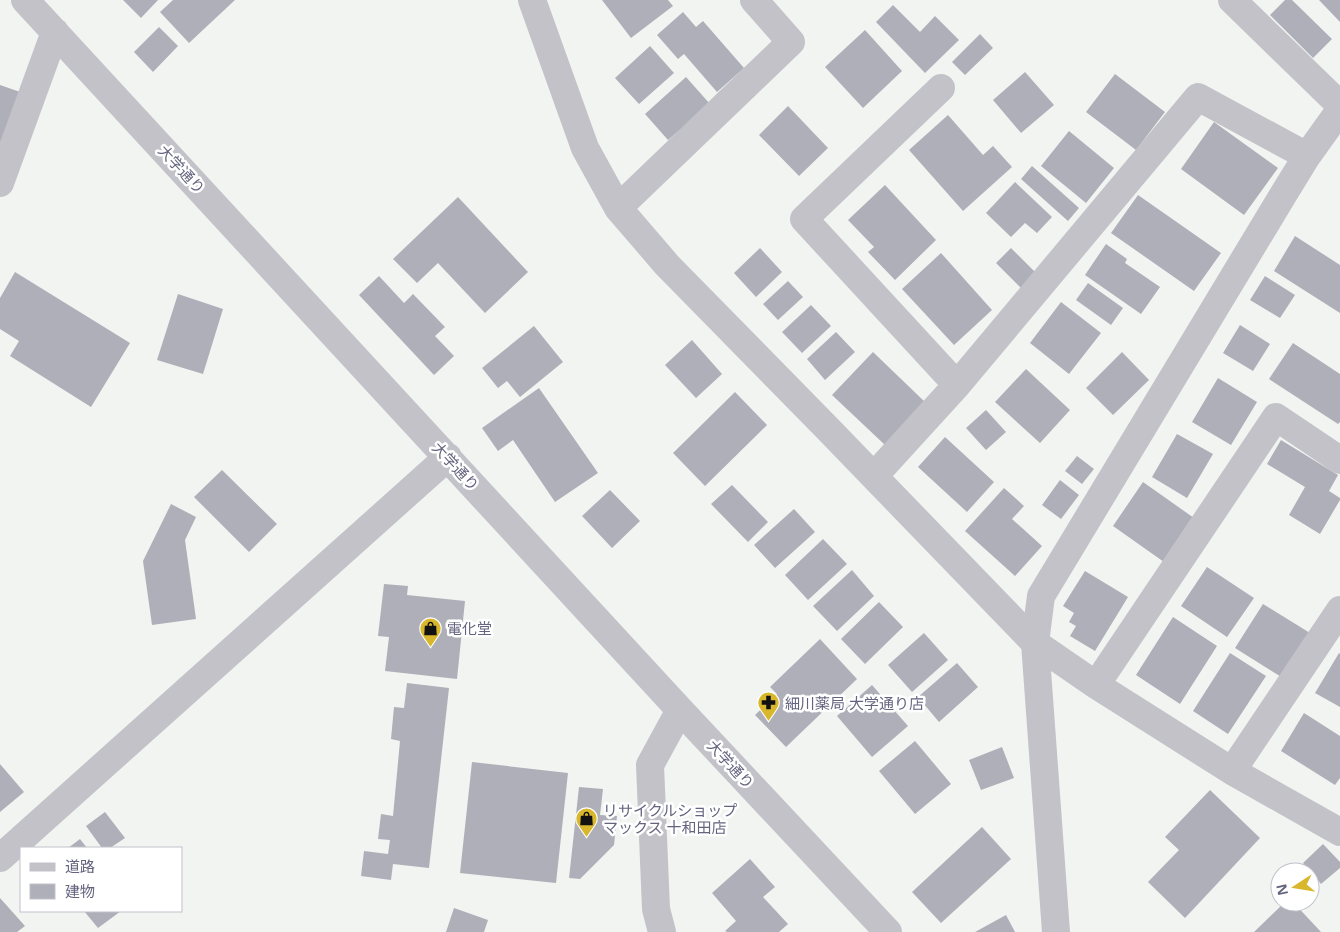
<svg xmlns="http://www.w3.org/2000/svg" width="1340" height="932" font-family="'Noto Sans','Noto Sans JP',sans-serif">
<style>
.building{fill:#afafb9}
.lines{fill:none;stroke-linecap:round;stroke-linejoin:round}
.minor{stroke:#c2c2c8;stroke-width:28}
.labels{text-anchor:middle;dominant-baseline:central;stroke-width:5;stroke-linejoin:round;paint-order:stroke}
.street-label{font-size:15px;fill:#65647f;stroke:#fff}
.poi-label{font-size:15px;fill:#65647f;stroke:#fff;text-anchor:start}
</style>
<rect width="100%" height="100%" fill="#f1f4f0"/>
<!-- building -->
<path class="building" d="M123 0H158L141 18Z
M173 0H235L189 43 160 12Z
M602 0H668L673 6 631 38Z
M1285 0H1292L1332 39 1313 58 1270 15Z
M1319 0H1340V22Z
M893 5 920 32 935 16 959 40 925 73 876 22Z
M683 12 696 27 703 21 744 68 717 92 684 54 678 59 657 35Z
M159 27 178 46 153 72 134 52Z
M865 30 902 71 863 108 825 67Z
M980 34 993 48 965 75 952 62Z
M650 46 674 73 639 104 615 78Z
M1025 72 1054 105 1021 133 993 100Z
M1115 74 1165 112 1136 150 1086 112Z
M686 77 710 104 668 140 645 114Z
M0 85 23 93 0 154Z
M788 106 828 148 799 176 759 135Z
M948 115 983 155 993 146 1012 167 963 211 909 150Z
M1214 122 1278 168 1244 215 1181 169Z
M1069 131 1114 168 1086 203 1041 166Z
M1032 166 1079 208 1068 221 1021 179Z
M1015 182 1052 217 1037 233 1025 223 1011 237 986 213Z
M885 185 936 240 895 280 868 252 874 247 848 220Z
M1138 195 1221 253 1194 291 1111 233Z
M458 197 528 272 485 313 438 263 417 283 393 259Z
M1295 236 1340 265V313L1274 271Z
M1106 244 1127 259 1125 263 1160 287 1141 314 1085 275Z
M760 248 782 272 756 297 734 273Z
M1011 248 1038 275 1023 290 996 263Z
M941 253 992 310 954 345 902 289Z
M15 272 130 343 91 407 10 356 19 341 0 329V298Z
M379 276 404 303 413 294 445 327 435 336 454 356 434 375 359 295Z
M1265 276 1295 295 1280 318 1250 300Z
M788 281 803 297 778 320 763 304Z
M1088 283 1123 308 1111 325 1076 300Z
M178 294 223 309 203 374 157 360Z
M1061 302 1101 333 1069 374 1030 343Z
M811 305 831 326 802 353 782 332Z
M1240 325 1270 344 1253 371 1223 353Z
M534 326 563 362 520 397 507 381 498 388 482 368Z
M836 332 855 352 825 380 807 359Z
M692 340 722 374 696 398 665 365Z
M1293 343 1340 374V422L1338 424 1269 379Z
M873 352 926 403 885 445 832 395Z
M1122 352 1149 380 1113 415 1086 388Z
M1026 369 1070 410 1040 443 995 402Z
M1218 378 1257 402 1231 445 1192 422Z
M539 388 598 473 555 502 513 440 498 451 482 428Z
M735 392 767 425 705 486 673 453Z
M986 410 1006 432 986 450 966 428Z
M1177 434 1213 454 1187 498 1152 477Z
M945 437 994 482 967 512 918 467Z
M1281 440 1338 475 1329 491 1340 498V500L1320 534 1289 515 1305 487 1267 464Z
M1077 456 1094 469 1082 484 1065 471Z
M222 470 277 524 249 552 194 497Z
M1060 480 1079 495 1061 519 1042 505Z
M1143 482 1194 518 1164 562 1113 526Z
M732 485 768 522 748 542 711 504Z
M1004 488 1024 506 1012 519 1042 546 1015 576 965 531Z
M610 490 640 521 612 548 582 516Z
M171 504 196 517 185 540 196 619 152 625 143 561Z
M794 509 815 532 775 568 754 545Z
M823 539 847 564 808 600 785 575Z
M1207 567 1254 598 1227 637 1181 606Z
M852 570 874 596 837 631 813 606Z
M1085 571 1128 597 1095 651 1070 636 1076 626 1069 622 1074 613 1063 606Z
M384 584 408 586 407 595 465 601 457 679 385 671 389 637 378 636Z
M879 602 903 627 865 664 841 639Z
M1263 604 1310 633 1283 678 1235 648Z
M1173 617 1217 646 1180 704 1136 675Z
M924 633 948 660 912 692 888 665Z
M820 639 857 679 786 747 755 715 777 694 770 687Z
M1230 653 1266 676 1228 734 1193 711Z
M1339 653 1340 654V707L1315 693Z
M957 663 978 687 939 722 918 697Z
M407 683 449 688 429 868 393 864 391 880 361 876 364 851 388 854 390 840 378 839 381 814 393 816 400 741 391 739 394 707 404 708Z
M872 685 908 726 872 757 837 716Z
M1304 713 1340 736V778L1335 785 1281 751Z
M915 741 951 784 915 814 879 771Z
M1002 747 1014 778 981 790 969 760Z
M472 762 568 773 556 883 460 873Z
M0 764 24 792 0 812Z
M579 787 603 789 600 815 617 816 614 845 580 879 569 878Z
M1210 790 1260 838 1185 918 1148 882 1179 850 1165 837Z
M105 812 125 838 110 848H102L86 826Z
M982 827 1011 859 941 923 912 892Z
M80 839 87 848H68Z
M1323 844 1340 862V868L1321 884 1303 863Z
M750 859 775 887 763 897 788 924 779 932H727L725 931 736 921 712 893Z
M0 898 25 926 17 932H0Z
M1285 902H1293L1321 932H1254Z
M454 908 488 920 484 932H446Z
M84 911H121L98 928Z
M1006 915 1015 932H975Z"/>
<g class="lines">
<!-- minor -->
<path class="minor" d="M25 0 680 710 888 932
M532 0 585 148 618 208 667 265 828 429 1035 643 1096 685 1232 771 1340 832
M1232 0 1340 105
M941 88 804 219 957 385
M0 183 55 32
M618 208 791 42 754 0
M874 476 957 385 1198 97 1307 156
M1096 685 1276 417 1340 460
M1232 771 1340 610
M0 858 448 457
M662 932 656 909 650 765 680 710
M1056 932 1035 643 1041 596 1283 195 1307 156 1340 110"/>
</g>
<!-- icons -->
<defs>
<symbol id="shop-pin" viewBox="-11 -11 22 30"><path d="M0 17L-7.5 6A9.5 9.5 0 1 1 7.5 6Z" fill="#d8b72c" stroke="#fff"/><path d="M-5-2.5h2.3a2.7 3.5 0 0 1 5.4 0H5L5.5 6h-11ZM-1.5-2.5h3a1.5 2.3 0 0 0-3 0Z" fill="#111"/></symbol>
<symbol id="pharmacy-pin" viewBox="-11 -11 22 30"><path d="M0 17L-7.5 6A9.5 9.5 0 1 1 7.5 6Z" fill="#d8b72c" stroke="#fff"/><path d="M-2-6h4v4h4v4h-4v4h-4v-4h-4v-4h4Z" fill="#111"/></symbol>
</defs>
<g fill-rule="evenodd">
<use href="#shop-pin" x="418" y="616" width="25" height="34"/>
<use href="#pharmacy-pin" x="756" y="690" width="25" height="34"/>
<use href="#shop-pin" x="574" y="806" width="25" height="34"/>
</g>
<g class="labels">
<!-- street labels -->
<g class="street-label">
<text transform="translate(182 169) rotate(47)">大学通り</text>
<text transform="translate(456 466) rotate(47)">大学通り</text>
<text transform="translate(731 764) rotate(47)">大学通り</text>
</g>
<!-- poi labels -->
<g class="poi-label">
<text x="447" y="628">電化堂</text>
<text x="785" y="703">細川薬局 大学通り店</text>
<text x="603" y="810">リサイクルショップ<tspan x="603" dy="17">マックス 十和田店</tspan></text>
</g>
</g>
<!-- legend -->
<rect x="20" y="847" width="162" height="65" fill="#ffffff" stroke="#c1c1cc"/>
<rect x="30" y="863" width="25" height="8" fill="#c2c2c8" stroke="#c1c1cc"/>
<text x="65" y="872" font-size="15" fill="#65647f">道路</text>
<rect x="30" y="884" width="25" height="15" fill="#afafb9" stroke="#c1c1cc"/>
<text x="65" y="897" font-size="15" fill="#65647f">建物</text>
<!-- north arrow -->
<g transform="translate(1295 887) rotate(258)"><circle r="24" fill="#ffffff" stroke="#c1c1cc"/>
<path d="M0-4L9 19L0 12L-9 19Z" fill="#d8b72c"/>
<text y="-8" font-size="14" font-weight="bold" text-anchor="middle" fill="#65647f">N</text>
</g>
</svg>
